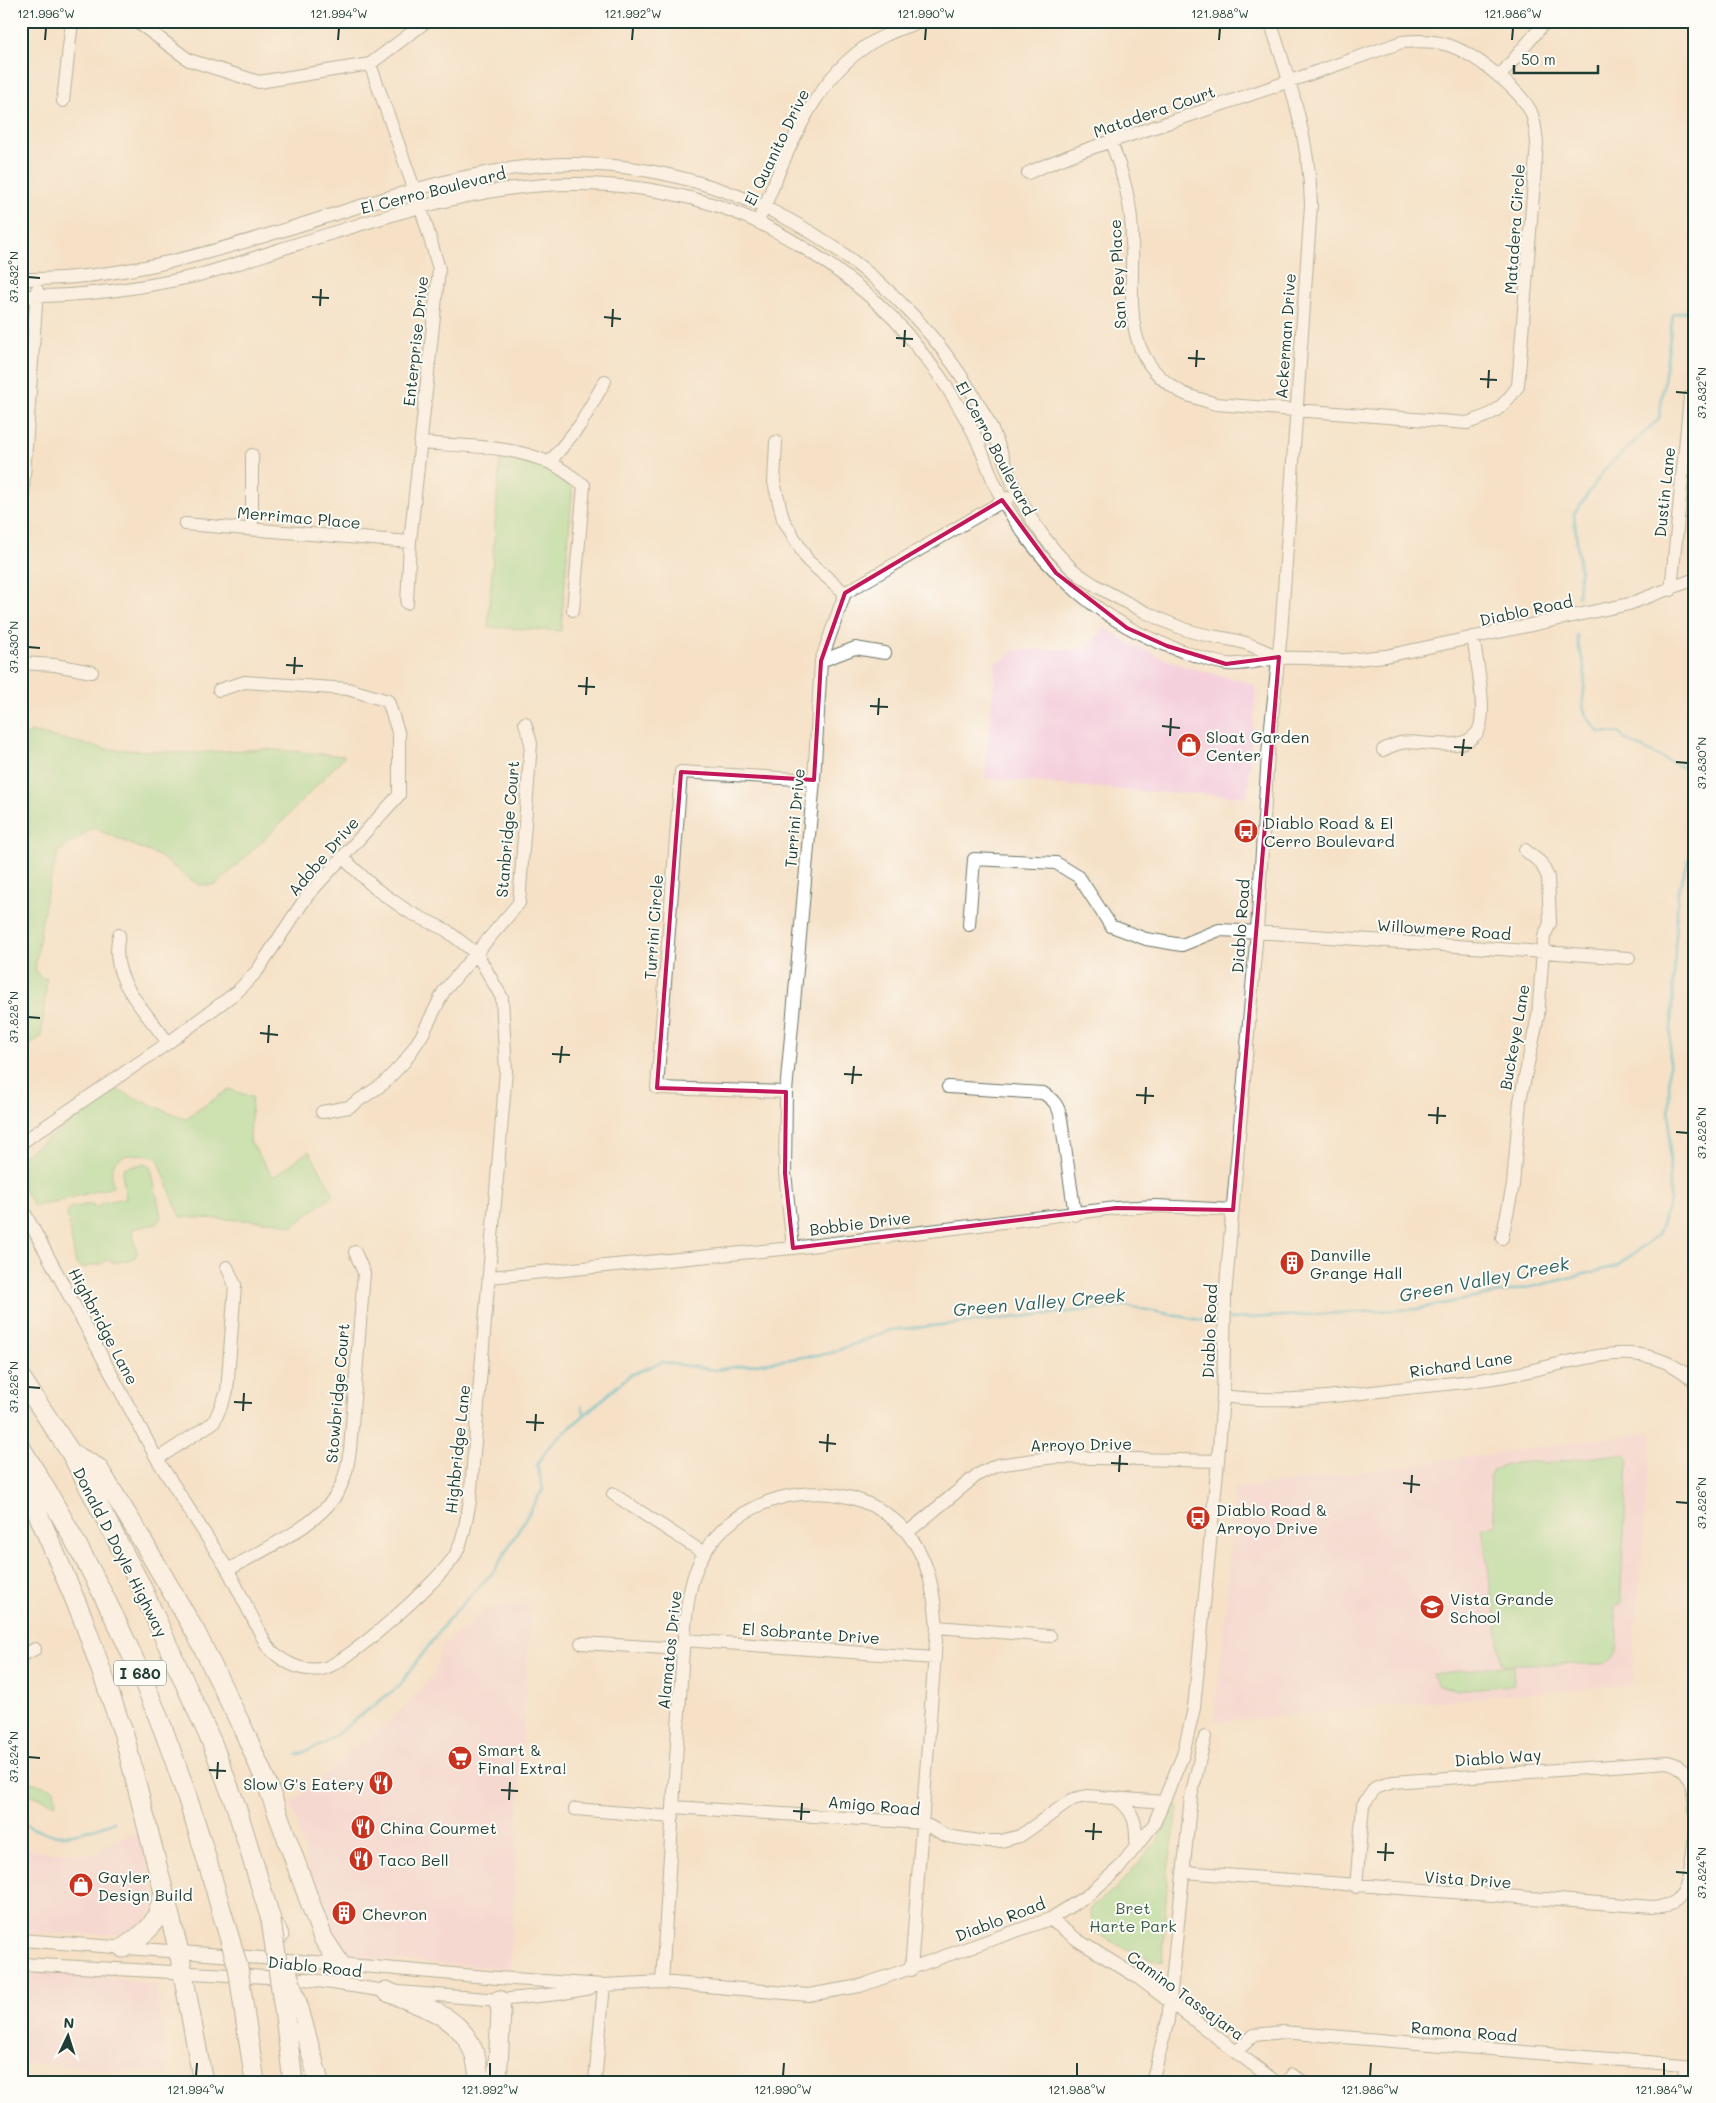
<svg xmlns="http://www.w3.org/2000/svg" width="1716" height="2103" font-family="Mali,sans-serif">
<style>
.built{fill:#f4cfdc}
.green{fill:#9bdf97;stroke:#5d8e66}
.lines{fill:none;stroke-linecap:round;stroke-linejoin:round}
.stream{stroke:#4bb5c8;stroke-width:3}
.minor-casing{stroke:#6a7667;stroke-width:14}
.highway-casing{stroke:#6a7667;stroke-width:21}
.minor{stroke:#fff;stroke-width:12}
.highway{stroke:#fff;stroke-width:19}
.highway-bridge-casing{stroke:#6a7667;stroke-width:21;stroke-linecap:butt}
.highway-bridge{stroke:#fff;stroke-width:19}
.marked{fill:none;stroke:#c2185b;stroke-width:4;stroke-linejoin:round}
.ticks{fill:none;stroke:#1f3d34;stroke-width:2}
.labels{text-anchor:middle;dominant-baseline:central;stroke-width:4;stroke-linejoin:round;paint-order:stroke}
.shield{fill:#fdfcf7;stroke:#62766e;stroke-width:1}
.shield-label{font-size:15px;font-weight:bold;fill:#1f3d34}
.street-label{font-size:16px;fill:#1f3d34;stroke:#fdfcf7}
.poi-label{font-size:16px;fill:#1f3d34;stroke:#fdfcf7;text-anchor:start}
.park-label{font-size:16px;fill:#385d48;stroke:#fdfcf7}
.water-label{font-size:18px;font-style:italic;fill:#2c6160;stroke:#fdfcf7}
.neatline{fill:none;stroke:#1f3d34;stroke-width:2}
.ticks-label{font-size:12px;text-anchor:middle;fill:#1f3d34}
</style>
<rect width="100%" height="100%" fill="#fdfcf7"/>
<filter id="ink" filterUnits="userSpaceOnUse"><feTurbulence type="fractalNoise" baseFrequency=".02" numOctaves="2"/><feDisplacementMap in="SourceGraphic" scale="10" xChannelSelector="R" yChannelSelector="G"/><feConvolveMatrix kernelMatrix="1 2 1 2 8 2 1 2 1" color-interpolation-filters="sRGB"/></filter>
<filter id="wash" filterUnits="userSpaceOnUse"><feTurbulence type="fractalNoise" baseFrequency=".0096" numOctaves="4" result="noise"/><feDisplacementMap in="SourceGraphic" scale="20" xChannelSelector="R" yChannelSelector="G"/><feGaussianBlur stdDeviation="1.12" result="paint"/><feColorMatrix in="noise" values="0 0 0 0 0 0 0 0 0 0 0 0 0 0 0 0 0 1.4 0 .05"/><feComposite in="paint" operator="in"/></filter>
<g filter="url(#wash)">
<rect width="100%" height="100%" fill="#f5e1c7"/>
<!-- built -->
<path class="built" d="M1105 627 1130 644 1179 665 1253 684 1256 690 1247 796 1135 791 985 778 996 661H1002L1013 650 1087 649Z
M1652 1432 1631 1684 1214 1722 1222 1655 1234 1489Z
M505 1603 530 1605 510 1969 375 1959 352 1954 334 1940 321 1913 291 1803 404 1708 435 1672 442 1645 463 1630 482 1613Z
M140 1833 155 1899 145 1923 134 1930 116 1934H21V1846L31 1850 86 1855 95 1853 115 1839Z
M21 1970 93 1975 155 1985 170 2075 21 2063Z"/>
<!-- green -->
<path class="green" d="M500 457 553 469 573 483 561 631 488 627Z
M31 732 108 749 192 753 265 749 345 756 274 830 216 885H198L159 856 93 828 58 852 45 901 35 970 41 978H47L41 1037 21 1051V739Z
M229 1089 252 1097 250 1141 273 1177 309 1151 334 1194 292 1227 279 1222 180 1217 158 1159C144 1153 115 1150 112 1170 111 1175 113 1182 113 1187L34 1207 21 1184V1157L117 1090 185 1119Z
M145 1164 151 1168 161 1217 157 1224 132 1229 137 1254 133 1259 112 1263 107 1259 104 1263 82 1268 76 1265 67 1214 70 1208 92 1204 97 1208 101 1203 126 1198 122 1173 125 1167Z
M1620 1454 1626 1456 1628 1462 1620 1605 1615 1606C1616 1628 1626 1652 1604 1664H1502L1482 1527 1496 1526 1489 1478 1493 1470 1506 1464 1540 1461 1542 1463Z
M1513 1665 1514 1685 1456 1690 1438 1685 1432 1674Z
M21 1779 54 1789 56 1804 21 1791Z
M1176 1798 1178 1810 1168 1870 1162 1963 1120 1946 1095 1932 1090 1912 1093 1905 1114 1891 1158 1840Z"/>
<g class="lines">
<!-- stream -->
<path class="stream" d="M1578 597 1580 571 1574 514 1605 469 1659 419 1673 314 1695 310
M1577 635C1577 646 1582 656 1584 666 1589 699 1571 701 1599 732L1620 733 1624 739 1695 774
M1679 766 1685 760 1695 741
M1229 1319 1416 1309 1536 1286 1617 1266 1658 1235 1670 1202 1669 1068 1678 892 1695 841
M582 1407 585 1415
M297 1755 324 1744 399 1686 447 1621 495 1570 543 1489 537 1465 550 1445 630 1375 662 1362 715 1370 831 1353 891 1330 1127 1306 1199 1320H1223
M21 1822C57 1844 77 1834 114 1822"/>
</g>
</g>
<g filter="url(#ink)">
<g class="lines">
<defs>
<path id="minor" d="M136 21 189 60 259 82 370 64 427 21
M370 64 421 208 439 269 410 542 407 603
M1499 77 1546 21
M63 101 72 21
M1028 173C1076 151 1128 136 1179 119 1253 94 1328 68 1402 42 1416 41 1431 40 1444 44 1470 50 1519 88 1531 112 1535 122 1536 132 1537 143L1518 386C1502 409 1493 415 1467 423L1216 404C1205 400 1193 398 1183 393 1119 359 1134 299 1132 238 1132 204 1123 174 1111 142
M761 215C789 149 816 67 886 35 897 29 910 26 921 21
M21 279C136 281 245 242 354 208 426 185 502 163 579 164 751 168 907 268 987 419 1000 443 1006 471 1018 495 1031 521 1049 546 1070 567 1080 577 1094 584 1107 592 1133 606 1159 620 1187 630 1206 637 1226 637 1245 643 1257 647 1268 653 1279 657
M21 296C80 297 138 289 195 276 223 269 251 259 278 250 427 204 548 157 705 202 770 220 845 270 893 318 909 335 924 356 938 374 950 391 961 410 971 428 984 452 990 478 1003 501 1043 572 1105 625 1182 651 1196 656 1212 662 1228 664 1247 666 1264 658 1283 658 1304 657 1325 660 1346 660 1359 659 1373 657 1386 656L1629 604 1695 579
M776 442 774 482 783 519 808 561 845 593
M420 443C463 446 508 445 548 462 561 467 572 477 584 485L573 610
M550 462 580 425 605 381
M21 519 37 290
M185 524 410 542
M252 529V455
M1671 590 1690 397
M821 661 855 648 885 653
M21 663 55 665 92 672
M1383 750C1406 738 1410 743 1435 744 1449 745 1467 746 1477 733 1489 717 1476 657 1473 637
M969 925 974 859 1056 863 1079 877 1111 926 1146 939 1182 945 1219 930 1242 931 1629 958
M119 935C108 980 145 1009 168 1043
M948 1087 1043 1093C1054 1100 1059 1106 1061 1119L1075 1215
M786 1092 657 1088 681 772 814 780
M322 1112 349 1107 383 1084 405 1061 422 1035 444 991 519 903 531 743 525 723
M21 1143 168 1043 238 991 257 971 307 896 399 795V735L388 701 348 689 245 682 219 690
M21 1206 157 1459 228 1570 267 1646C281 1661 299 1672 321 1669 346 1666 439 1580 454 1557 464 1541 466 1519 470 1501L506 1071 502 998 477 954 446 930 409 912 376 889 343 858
M1502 1238 1513 1185 1520 1101 1538 1016 1544 937 1550 923 1548 877 1541 863 1525 850
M793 1248 785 1173 786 1092 814 780 821 661 845 593 1008 498
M490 1277 793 1248 1116 1208 1157 1206 1233 1210
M1223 1396C1282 1404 1339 1396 1397 1389 1431 1385 1466 1383 1499 1377 1540 1371 1590 1352 1630 1354 1654 1355 1678 1365 1695 1382
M157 1459 214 1422 227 1392 235 1285 227 1267
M613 1494 704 1553
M907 1533 977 1475 997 1465 1055 1457 1218 1461
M228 1570C263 1549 322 1525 340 1488 346 1476 348 1463 350 1450L364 1273 355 1252
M937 1627 1050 1636
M684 1640 935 1658
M581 1643 683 1649
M21 1656 35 1649
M1116 1798C1135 1811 1137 1825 1136 1847
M673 1807 923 1823 947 1836 979 1841H1001L1020 1836 1073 1799 1087 1796 1164 1802
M575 1809 673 1817
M1184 1872 1653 1907C1660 1906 1668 1906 1673 1903 1693 1891 1692 1853 1695 1832
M1356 1887 1363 1805 1375 1788 1393 1782 1667 1762C1690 1766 1694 1789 1695 1810
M1050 1919 1079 1941 1137 1977 1276 2082
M21 1940 340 1964 498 1978 604 1985 662 1982 808 1995 860 1986 1050 1919 1088 1895 1119 1868 1154 1824 1183 1755 1194 1708 1218 1461 1223 1396 1225 1297 1257 931 1268 754 1281 633 1311 205C1310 141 1290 82 1270 21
M21 1964 305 1979 386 1991 499 2000 558 1994 590 1988
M662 1982 683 1649C686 1617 687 1582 704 1553 745 1485 855 1470 908 1534 930 1561 934 1594 937 1627L911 1970
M1237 2051 1254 2035 1282 2032 1695 2066
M595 2082 604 1985
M1152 2082 1168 2020 1191 1797 1205 1737
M1288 2082 1292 2075 1303 2082
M1684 2082 1685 2066"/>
<path id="highway" d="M21 1378 71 1453 141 1586 212 1743 236 1806 271 1920 279 1935
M21 1448C68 1525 111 1604 146 1687 177 1760 201 1836 222 1913
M71 1453 98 1468 135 1528 196 1633 245 1733 267 1784 323 1938 340 1964
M21 1482 39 1516 82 1616 124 1735 179 1952 203 2082
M123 1948C148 1932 157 1925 163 1896
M386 1991C435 2012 477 2020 479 2082
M299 2009 319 2082
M246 2023 255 2082
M286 2024 293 2082
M497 2082 501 2012 499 2000"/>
</defs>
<!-- minor casing -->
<use href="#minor" class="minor-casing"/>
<!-- highway casing -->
<use href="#highway" class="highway-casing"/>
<!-- minor -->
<use href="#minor" class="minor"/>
<!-- highway -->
<use href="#highway" class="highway"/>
<defs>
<path id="highway-bridge" d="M222 1913 238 1967 246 2023
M271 1920 286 2024
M288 1974 299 2009"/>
</defs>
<!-- highway-bridge casing -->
<use href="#highway-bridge" class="highway-bridge-casing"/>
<!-- highway-bridge -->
<use href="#highway-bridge" class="highway-bridge"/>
</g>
</g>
<!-- marked area -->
<path d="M0 0H1716V2103H0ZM1002 500 1056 573 1127 628 1167 646 1226 664 1279 657 1233 1210 1116 1208 793 1248 785 1173 786 1092 657 1088 681 772 814 780 821 661 845 593Z" fill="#f5e1c7" fill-opacity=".55" fill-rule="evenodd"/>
<path class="marked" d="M1002 500 1056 573 1127 628 1167 646 1226 664 1279 657 1233 1210 1116 1208 793 1248 785 1173 786 1092 657 1088 681 772 814 780 821 661 845 593Z"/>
<!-- ticks -->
<path class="ticks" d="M45 40 46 28M338 40 339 28M632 40 633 28M925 40 926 28M1219 40 1220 28M1512 40 1513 28M28 277 40 278M312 297 329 298M320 306 321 289M604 317 621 319M612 327 613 309M896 338 913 339M904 347 905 330M1188 358 1205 359M1196 367 1197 350M1480 379 1497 380M1488 388 1489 370M1676 392 1688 393M28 647 40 648M286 665 303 666M294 674 295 657M578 686 595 687M586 695 587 677M870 706 888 707M878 715 879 698M1162 726 1180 728M1170 736 1171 718M1454 747 1472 748M1462 756 1464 739M1676 762 1688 763M28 1017 40 1018M260 1033 278 1035M268 1043 269 1025M552 1054 570 1055M560 1063 562 1046M844 1074 862 1075M852 1084 854 1066M1136 1095 1154 1096M1145 1104 1146 1087M1428 1115 1446 1116M1437 1124 1438 1107M1676 1132 1688 1133M28 1387 40 1388M234 1402 252 1403M243 1411 244 1393M526 1422 544 1423M535 1431 536 1414M819 1442 836 1444M827 1452 828 1434M1111 1463 1128 1464M1119 1472 1120 1455M1403 1483 1420 1485M1411 1493 1412 1475M1676 1502 1688 1503M28 1757 40 1758M209 1770 226 1771M217 1779 218 1762M501 1790 518 1791M509 1800 510 1782M793 1811 810 1812M801 1820 802 1803M1085 1831 1102 1832M1093 1840 1094 1823M1377 1852 1394 1853M1385 1861 1386 1843M1676 1872 1688 1873M196 2076 197 2063M490 2076V2063M783 2076 784 2063M1077 2076V2063M1370 2076 1371 2063M1664 2076V2063"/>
<!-- icons -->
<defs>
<symbol id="shop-disc" viewBox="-11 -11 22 22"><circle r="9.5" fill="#c8321e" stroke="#fdfcf7"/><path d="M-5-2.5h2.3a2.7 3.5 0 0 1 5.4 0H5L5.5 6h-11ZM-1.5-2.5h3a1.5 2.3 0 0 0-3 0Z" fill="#fff"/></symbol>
<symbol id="bus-disc" viewBox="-11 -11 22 22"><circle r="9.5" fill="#c8321e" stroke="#fdfcf7"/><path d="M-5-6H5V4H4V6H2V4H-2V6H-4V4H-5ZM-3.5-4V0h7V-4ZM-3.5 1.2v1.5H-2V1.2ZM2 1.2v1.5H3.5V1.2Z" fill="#fff"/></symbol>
<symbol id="building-disc" viewBox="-11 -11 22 22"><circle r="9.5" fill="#c8321e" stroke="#fdfcf7"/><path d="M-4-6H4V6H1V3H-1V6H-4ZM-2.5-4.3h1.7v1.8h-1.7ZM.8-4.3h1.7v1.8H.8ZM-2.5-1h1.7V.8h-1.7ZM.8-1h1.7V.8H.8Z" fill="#fff"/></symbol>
<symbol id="school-disc" viewBox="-11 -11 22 22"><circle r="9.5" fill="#c8321e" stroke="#fdfcf7"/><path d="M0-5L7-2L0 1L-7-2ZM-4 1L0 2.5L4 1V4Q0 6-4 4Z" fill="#fff"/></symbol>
<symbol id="supermarket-disc" viewBox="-11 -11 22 22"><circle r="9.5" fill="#c8321e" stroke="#fdfcf7"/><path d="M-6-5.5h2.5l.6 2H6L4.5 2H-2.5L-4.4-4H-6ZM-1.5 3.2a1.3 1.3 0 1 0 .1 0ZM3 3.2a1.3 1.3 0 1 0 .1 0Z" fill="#fff"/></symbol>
<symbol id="restaurant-disc" viewBox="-11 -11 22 22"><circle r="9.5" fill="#c8321e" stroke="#fdfcf7"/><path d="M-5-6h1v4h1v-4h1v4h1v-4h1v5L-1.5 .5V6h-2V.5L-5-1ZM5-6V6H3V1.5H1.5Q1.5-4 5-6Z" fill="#fff"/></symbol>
</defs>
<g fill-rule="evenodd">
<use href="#shop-disc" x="1175" y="731" width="28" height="28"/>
<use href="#bus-disc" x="1232" y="817" width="28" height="28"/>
<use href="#building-disc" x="1278" y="1249" width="28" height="28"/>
<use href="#bus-disc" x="1184" y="1504" width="28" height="28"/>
<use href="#school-disc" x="1418" y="1593" width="28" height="28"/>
<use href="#supermarket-disc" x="446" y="1744" width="28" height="28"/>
<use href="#restaurant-disc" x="367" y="1769" width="28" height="28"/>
<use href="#restaurant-disc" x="349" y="1813" width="28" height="28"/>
<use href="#restaurant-disc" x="347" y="1845" width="28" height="28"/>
<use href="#shop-disc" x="67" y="1871" width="28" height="28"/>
<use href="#building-disc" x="330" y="1899" width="28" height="28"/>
</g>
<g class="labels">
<!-- shield labels -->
<rect class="shield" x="114" y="1660.5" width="52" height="25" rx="4"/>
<g class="shield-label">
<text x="140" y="1673">I 680</text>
</g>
<!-- street labels -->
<g class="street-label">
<text transform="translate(1154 111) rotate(-19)">Matadera Court</text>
<text transform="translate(776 147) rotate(-64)">El Quanito Drive</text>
<text transform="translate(433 190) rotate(-14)">El Cerro Boulevard</text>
<text transform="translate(1514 229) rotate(-86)">Matadera Circle</text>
<text transform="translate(1117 274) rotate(-93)">San Rey Place</text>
<text transform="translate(1285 336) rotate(-86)">Ackerman Drive</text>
<text transform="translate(415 341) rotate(-84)">Enterprise Drive</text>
<text transform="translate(996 448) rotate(62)">El Cerro Boulevard</text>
<text transform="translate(1664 492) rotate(-84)">Dustin Lane</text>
<text transform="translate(299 517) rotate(5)">Merrimac Place</text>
<text transform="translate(1526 610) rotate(-12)">Diablo Road</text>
<text transform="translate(794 818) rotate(-85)">Turrini Drive</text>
<text transform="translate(507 829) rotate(-85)">Stanbridge Court</text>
<text transform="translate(323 856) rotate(-49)">Adobe Drive</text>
<text transform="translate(1240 926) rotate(-86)">Diablo Road</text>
<text transform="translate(653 927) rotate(-86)">Turrini Circle</text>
<text transform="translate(1444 929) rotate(4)">Willowmere Road</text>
<text transform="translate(1514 1037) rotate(-80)">Buckeye Lane</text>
<text transform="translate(860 1223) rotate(-7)">Bobbie Drive</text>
<text transform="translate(104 1326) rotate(62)">Highbridge Lane</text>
<text transform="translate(1209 1331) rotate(-88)">Diablo Road</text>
<text transform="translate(1461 1364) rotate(-8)">Richard Lane</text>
<text transform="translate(337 1393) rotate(-85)">Stowbridge Court</text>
<text transform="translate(1081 1444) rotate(-1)">Arroyo Drive</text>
<text transform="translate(457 1449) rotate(-84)">Highbridge Lane</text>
<text transform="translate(121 1552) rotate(63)">Donald D Doyle Highway</text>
<text transform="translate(811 1633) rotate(4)">El Sobrante Drive</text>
<text transform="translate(669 1650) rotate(-84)">Alamatos Drive</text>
<text transform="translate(1498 1757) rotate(-4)">Diablo Way</text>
<text transform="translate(874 1805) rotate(5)">Amigo Road</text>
<text transform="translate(1468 1879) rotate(4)">Vista Drive</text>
<text transform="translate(1000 1919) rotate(-21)">Diablo Road</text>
<text transform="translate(315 1966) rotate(6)">Diablo Road</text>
<text transform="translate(1186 1995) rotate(36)">Camino Tassajara</text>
<text transform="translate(1464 2031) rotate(5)">Ramona Road</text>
</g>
<!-- poi labels -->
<g class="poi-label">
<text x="1206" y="736">Sloat Garden<tspan x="1206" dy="18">Center</tspan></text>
<text x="1264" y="822">Diablo Road &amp; El<tspan x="1264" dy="18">Cerro Boulevard</tspan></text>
<text x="1310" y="1254">Danville<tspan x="1310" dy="18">Grange Hall</tspan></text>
<text x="1216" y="1509">Diablo Road &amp;<tspan x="1216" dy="18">Arroyo Drive</tspan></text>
<text x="1450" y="1598">Vista Grande<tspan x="1450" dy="18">School</tspan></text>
<text x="478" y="1749">Smart &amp;<tspan x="478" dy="18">Final Extra!</tspan></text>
<text x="364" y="1783" text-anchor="end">Slow G's Eatery</text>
<text x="380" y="1827">China Courmet</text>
<text x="378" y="1859">Taco Bell</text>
<text x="98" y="1876">Gayler<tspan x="98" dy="18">Design Build</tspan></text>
<text x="362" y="1913">Chevron</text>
</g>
<!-- park labels -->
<g class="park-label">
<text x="1133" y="1907">Bret<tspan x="1133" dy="18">Harte Park</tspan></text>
</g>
<!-- water labels -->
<g class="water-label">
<text transform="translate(1484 1279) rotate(-11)">Green Valley Creek</text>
<text transform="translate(1039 1302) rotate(-5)">Green Valley Creek</text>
</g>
</g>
<!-- margin -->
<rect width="1716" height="2103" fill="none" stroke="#fdfcf7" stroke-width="55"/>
<!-- north arrow -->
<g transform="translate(68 2036) rotate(4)" stroke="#fdfcf7" stroke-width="4" paint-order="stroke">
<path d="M0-4L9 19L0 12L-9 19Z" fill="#1f3d34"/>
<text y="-8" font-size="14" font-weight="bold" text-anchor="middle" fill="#1f3d34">N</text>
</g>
<!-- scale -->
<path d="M1514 65v8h84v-8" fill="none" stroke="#1f3d34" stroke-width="2.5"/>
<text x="1521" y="65" font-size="15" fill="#1f3d34" stroke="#fdfcf7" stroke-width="4" paint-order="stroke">50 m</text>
<rect x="28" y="28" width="1660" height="2048" class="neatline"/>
<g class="ticks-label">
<text x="46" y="18">121.996°W</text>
<text x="339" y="18">121.994°W</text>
<text x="633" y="18">121.992°W</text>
<text x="926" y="18">121.990°W</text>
<text x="1220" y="18">121.988°W</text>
<text x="1513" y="18">121.986°W</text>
<text transform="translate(14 277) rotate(-90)" y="4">37.832°N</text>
<text transform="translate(1702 393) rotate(-90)" y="4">37.832°N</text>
<text transform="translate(14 647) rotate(-90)" y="4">37.830°N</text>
<text transform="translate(1702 763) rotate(-90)" y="4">37.830°N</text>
<text transform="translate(14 1017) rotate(-90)" y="4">37.828°N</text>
<text transform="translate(1702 1133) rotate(-90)" y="4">37.828°N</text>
<text transform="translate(14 1387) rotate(-90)" y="4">37.826°N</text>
<text transform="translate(1702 1503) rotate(-90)" y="4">37.826°N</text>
<text transform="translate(14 1757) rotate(-90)" y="4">37.824°N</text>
<text transform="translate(1702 1873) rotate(-90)" y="4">37.824°N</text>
<text x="196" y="2094">121.994°W</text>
<text x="490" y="2094">121.992°W</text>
<text x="783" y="2094">121.990°W</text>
<text x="1077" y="2094">121.988°W</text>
<text x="1370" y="2094">121.986°W</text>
<text x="1664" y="2094">121.984°W</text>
</g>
</svg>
